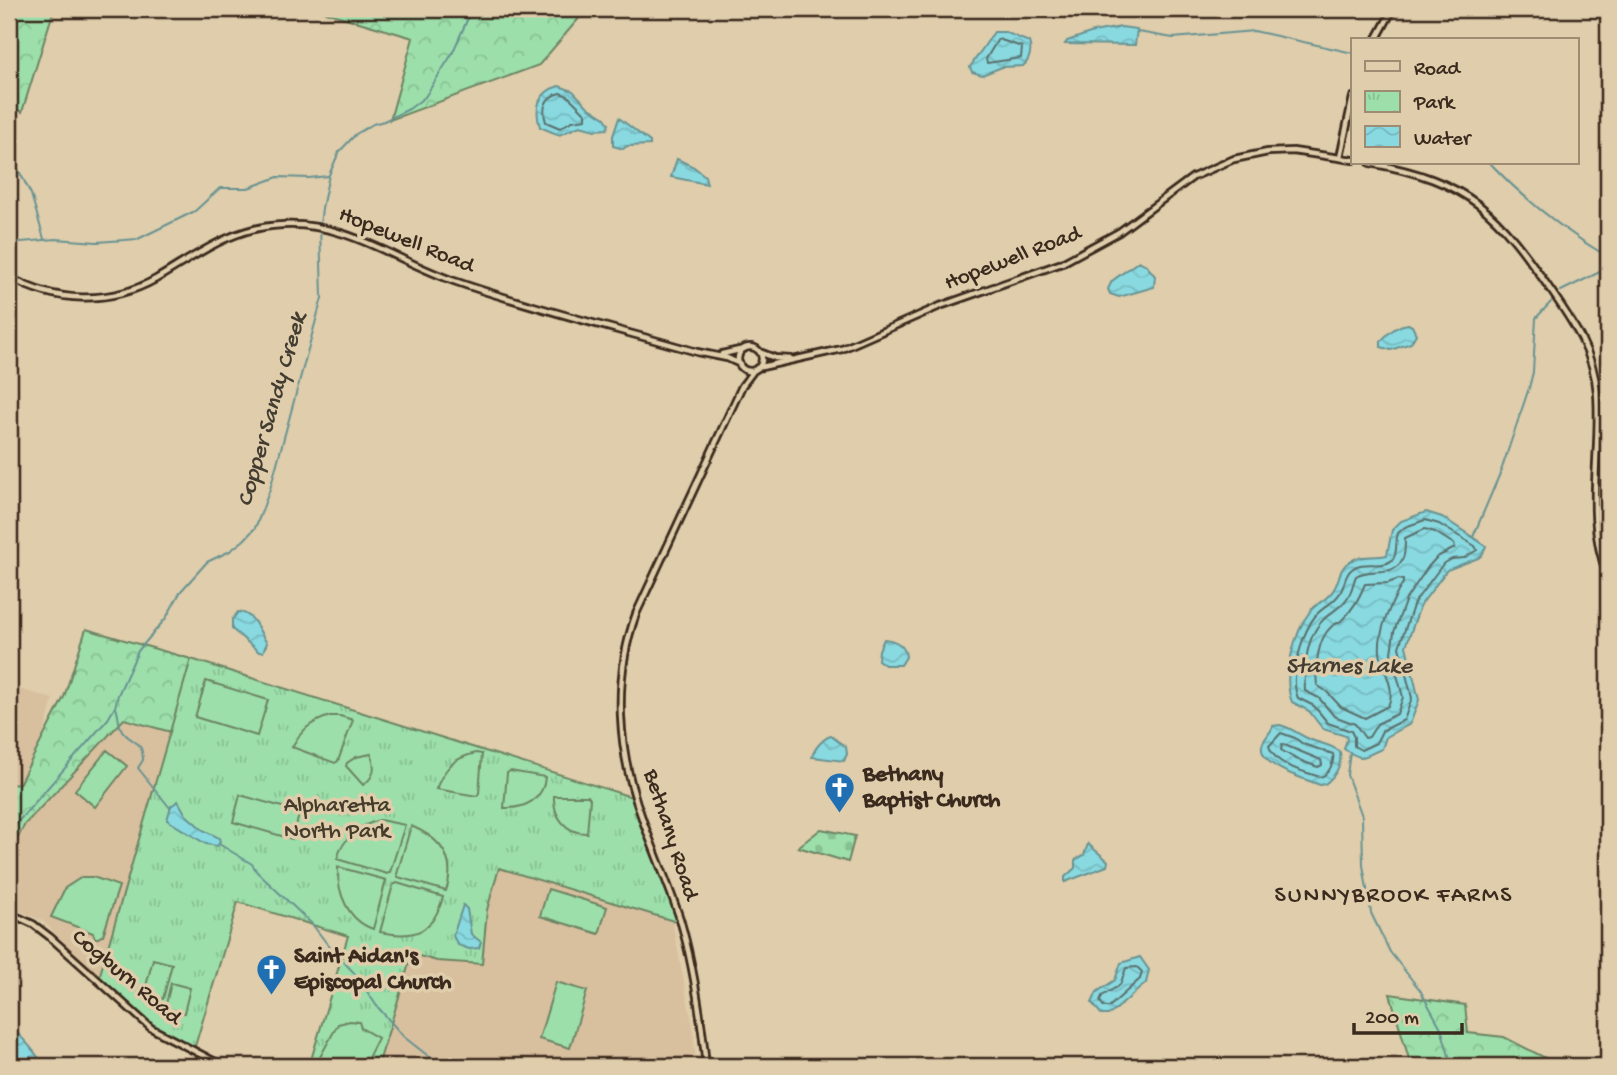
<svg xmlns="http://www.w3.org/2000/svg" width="1617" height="1075" font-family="'Gochi Hand',sans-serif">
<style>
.built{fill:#d8bf9e}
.forest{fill:url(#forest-crowns);stroke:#6c8464;stroke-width:2}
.cemetery{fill:url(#cemetery-stones);stroke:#6c8464;stroke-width:2}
.park{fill:url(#park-tufts);stroke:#6c8464;stroke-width:2}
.pitch{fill:#9cdfaa;stroke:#6c8464;stroke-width:2}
.water{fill:url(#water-waves);stroke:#699392;stroke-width:2}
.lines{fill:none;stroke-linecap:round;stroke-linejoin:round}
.shore{stroke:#5a706c;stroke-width:2}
.stream{stroke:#699392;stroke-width:2}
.minor-casing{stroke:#3b2a1e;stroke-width:10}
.minor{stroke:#dfcdab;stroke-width:4.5}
.labels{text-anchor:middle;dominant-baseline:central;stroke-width:7;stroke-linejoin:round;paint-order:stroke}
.street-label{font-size:23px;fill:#3b2a1e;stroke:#dfcdab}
.poi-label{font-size:23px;font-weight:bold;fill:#3b2a1e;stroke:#dfcdab;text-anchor:start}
.park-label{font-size:23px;fill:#453c2c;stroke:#dfcdab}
.water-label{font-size:24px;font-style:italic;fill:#433c31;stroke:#dfcdab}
.neighbourhood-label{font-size:24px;letter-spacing:2px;fill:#3b2a1e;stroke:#dfcdab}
</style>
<defs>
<pattern id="forest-crowns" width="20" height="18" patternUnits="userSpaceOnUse" patternTransform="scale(1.75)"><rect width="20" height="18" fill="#9cdfaa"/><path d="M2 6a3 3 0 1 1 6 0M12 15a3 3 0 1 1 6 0" fill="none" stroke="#87c092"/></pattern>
<pattern id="cemetery-stones" width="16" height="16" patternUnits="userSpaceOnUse" patternTransform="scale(1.75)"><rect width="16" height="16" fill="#9cdfaa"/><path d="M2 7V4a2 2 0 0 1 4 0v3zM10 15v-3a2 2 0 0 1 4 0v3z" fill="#87c092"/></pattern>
<pattern id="park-tufts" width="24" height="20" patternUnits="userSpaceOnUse" patternTransform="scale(1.75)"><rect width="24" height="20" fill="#9cdfaa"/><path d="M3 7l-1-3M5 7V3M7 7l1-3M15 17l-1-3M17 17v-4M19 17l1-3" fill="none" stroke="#87c092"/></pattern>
<pattern id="water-waves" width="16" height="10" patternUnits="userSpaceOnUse" patternTransform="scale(1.75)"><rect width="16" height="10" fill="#88d9e0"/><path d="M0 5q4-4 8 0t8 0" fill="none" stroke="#76bac0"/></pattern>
</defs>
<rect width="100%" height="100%" fill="#dfcdab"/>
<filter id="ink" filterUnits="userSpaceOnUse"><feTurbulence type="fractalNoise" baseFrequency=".0143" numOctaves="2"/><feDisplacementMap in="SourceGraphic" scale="14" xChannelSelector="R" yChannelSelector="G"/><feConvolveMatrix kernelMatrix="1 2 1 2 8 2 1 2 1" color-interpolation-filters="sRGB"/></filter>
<g filter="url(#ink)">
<!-- built -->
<path class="built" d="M9 686 53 699 33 774 9 787Z
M125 719 171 732 98 978 43 921 9 906V849L26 823Z
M499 868 672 921 693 1029 696 1066H378L412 953 437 961 482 963 487 910Z"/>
<!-- forest -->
<path class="forest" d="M9 9H54L22 112 9 106Z
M315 9H587L539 65 390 120 413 38Z
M86 629 191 659 171 732 124 719 25 824 15 843 9 841V785L19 784 64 697Z
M1390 994 1465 1005 1468 1033 1504 1037 1561 1066H1411Z"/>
<!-- cemetery -->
<path class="cemetery" d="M821 829 855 836 848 862 798 847Z"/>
<!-- park -->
<path class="park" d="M191 659 635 798 667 881 677 922 499 868 487 910 482 964 437 961 412 954 378 1066H326L311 1060 348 936 238 902 193 1053C159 1031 127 1008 99 978Z"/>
<!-- pitch -->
<path class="pitch" d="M206 681 268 700 257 736 195 717Z
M330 716H340L353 720 338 761 335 763 292 747C302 729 311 722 330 716Z
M107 750 127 766 95 807 75 790Z
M476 753 482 754 479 793 477 796 436 789C445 767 454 758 476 753Z
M371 754C376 767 375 777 363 785L346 766 347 763 356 757Z
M510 771 545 777C544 799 525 809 504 808L507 773Z
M240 795 300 812 292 839 233 822Z
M554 796H588L590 799 587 833C566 834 553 816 554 796Z
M380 820 405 825 390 872 387 874 337 859C343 838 359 825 380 820Z
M411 826C440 838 457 858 446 891L398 877 397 874Z
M338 867 386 880 373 929C347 920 337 892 338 867Z
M82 877H93L119 886 103 935 98 938H95L93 933 51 917 65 888Z
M397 883 443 897C433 933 414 939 380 932L393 885Z
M548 889 607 907 599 934 540 916Z
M153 959 172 964 163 999 144 994Z
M556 982 587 991 570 1048 539 1039Z
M171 983 190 988 184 1013 165 1008Z
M350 1021 359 1022 361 1028 378 1038 364 1066H338L320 1057 338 1024Z"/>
<!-- water -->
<path class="water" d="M1121 27 1137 29 1135 45 1065 44 1067 41 1093 32Z
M994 32H1005L1029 42C1032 50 1030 60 1023 66L1002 67 982 75 972 72 970 67Z
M559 86 573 91 588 107 605 118 609 124 607 129 595 130 580 126 559 135 540 127C534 108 538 92 559 86Z
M619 118 650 142V145L627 146 623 149 613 146V136Z
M677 159 694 167 705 176 707 184 671 177Z
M1139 261 1146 265 1155 276 1154 287 1119 297 1110 294 1108 289 1112 281Z
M1408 324 1412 326 1416 334 1411 343 1391 350 1381 347V341C1388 333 1397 325 1408 324Z
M1426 512 1442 517 1486 546 1482 555 1478 558 1447 570 1420 606 1406 646 1419 700 1410 724 1386 737 1382 749C1362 756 1366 763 1344 749L1347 739 1346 736 1323 729 1309 711 1292 702C1282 677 1294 632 1311 610 1318 602 1329 599 1334 589 1340 579 1339 568 1350 561 1362 554 1374 558 1387 555L1392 530 1401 521Z
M238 612C255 613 258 631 267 643L263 652H259L232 629V620Z
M884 639C895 640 905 645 906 657L901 665H885L878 660 879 650Z
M1280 725C1291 728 1297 733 1307 738 1318 744 1330 743 1340 752 1342 765 1335 776 1325 784L1320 785C1306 779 1259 767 1262 746 1263 739 1271 733 1273 726Z
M831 736 846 747 847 754 844 761 812 757C814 749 823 738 831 736Z
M178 801 186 815 203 830 219 838 220 842 217 846 206 844 167 820 171 806Z
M1088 844 1108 861 1107 866 1065 882V877L1075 868V860L1084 855Z
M463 905 467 909 471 934 481 942 479 948 469 949 458 945 453 936Z
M1140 957 1149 970 1146 983 1113 1012 1108 1015H1102L1092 1003 1097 992 1115 980 1121 963Z
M13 1030C23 1037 38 1056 44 1066H9V1032Z"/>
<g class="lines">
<!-- shore -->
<path class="shore" d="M998 39 1022 47 1021 58 987 63 986 59Z
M560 93 568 96 586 114V119L572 121 560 128 546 122C542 109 544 97 560 93Z
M1425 520 1439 524 1475 546 1477 550 1464 558 1452 559 1443 564 1414 603 1399 647 1412 698 1404 720 1382 731 1376 743 1361 750 1354 746V737L1351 731 1328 723 1314 706 1298 698C1289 678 1302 632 1316 615 1323 607 1334 603 1340 593 1345 586 1344 575 1352 569 1363 559 1384 570 1393 559 1398 552 1395 541 1398 533L1405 527Z
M1425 529 1435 532 1454 544 1455 548 1437 557 1428 567 1406 599 1394 632 1391 653 1403 697 1397 714 1377 724 1369 737 1365 738 1355 724 1334 716 1319 698 1305 691C1304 669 1306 636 1324 619 1332 611 1342 607 1348 597 1352 591 1353 583 1356 576 1372 566 1397 580 1404 555 1405 550 1405 544 1405 538Z
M1399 579 1403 580V583C1392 601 1378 630 1380 652 1382 671 1397 688 1388 706L1365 718 1341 707 1327 692 1317 685C1315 668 1317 640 1331 627 1334 624 1338 623 1341 621 1353 610 1359 598 1365 584L1388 583Z
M1281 733 1295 738 1303 744 1333 754C1335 763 1328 775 1320 777 1303 771 1275 766 1269 746Z
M1282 744 1321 760 1322 765 1318 767 1296 759 1281 750Z
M1137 967 1142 972 1140 979 1109 1007H1104L1100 1001 1102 996 1120 985 1126 968Z"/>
<!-- stream -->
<path class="stream" d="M1138 32 1173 38 1254 31 1353 53
M9 157 13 162
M1490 163C1525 200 1564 231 1608 257
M18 169 31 194 44 239
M9 243 56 239 97 242 138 239 195 211 220 188H248L278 177 309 178 328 176
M1561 291 1608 268
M1473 537 1501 471 1529 388 1533 372 1536 318 1551 302
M116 708C119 715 118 726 123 732 134 745 142 739 143 760L138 768 170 808
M1350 752 1347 775 1362 816 1363 865 1371 913 1390 952 1420 990 1441 1028 1452 1066
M9 832 108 719 115 707 118 695 138 651 166 618 181 591 207 562 230 551 244 540 255 528 260 516 270 489 322 298 320 225 322 208 329 175 339 152 356 134 373 124 384 121 409 109 425 97 452 54 472 9
M219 844 252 864 257 872 312 924 328 945 357 976 376 1005 404 1037 441 1066"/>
<defs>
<path id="minor" d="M1376 40 1393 9
M1340 157 1353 97
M1370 163C1470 181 1497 212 1552 292 1574 324 1594 353 1597 393 1602 454 1583 517 1608 576
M9 277C55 303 110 305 156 279 197 255 232 227 282 225 346 221 398 262 457 282 535 309 617 329 697 352L727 358 740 364
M738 359a12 12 0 1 1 24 0a12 12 0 1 1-24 0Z
M762 353 775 358 791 359
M722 354 744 349
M757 368 842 349 940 306 1062 263 1119 232 1193 177 1234 159 1268 152 1293 151 1353 160
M9 913 33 924 50 937 151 1028 223 1066
M706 1066C701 1016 694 967 680 919 669 885 654 852 642 818 618 753 612 680 636 614L742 386 754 370"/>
</defs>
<!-- minor casing -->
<use href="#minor" class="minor-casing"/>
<!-- minor -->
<use href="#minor" class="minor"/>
</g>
</g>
<!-- icons -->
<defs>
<symbol id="church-pin" viewBox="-11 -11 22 30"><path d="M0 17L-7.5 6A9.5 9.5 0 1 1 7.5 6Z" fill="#1f6fb2" stroke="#dfcdab"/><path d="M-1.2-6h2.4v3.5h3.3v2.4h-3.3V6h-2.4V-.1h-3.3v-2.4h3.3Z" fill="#fff"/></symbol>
</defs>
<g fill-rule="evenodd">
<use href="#church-pin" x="822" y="770" width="35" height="47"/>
<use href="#church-pin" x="254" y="952" width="35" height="47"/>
</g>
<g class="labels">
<!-- street labels -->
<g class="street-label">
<text transform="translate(406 241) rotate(22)">Hopewell Road</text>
<text transform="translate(1013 259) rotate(-21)">Hopewell Road</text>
<text transform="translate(670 835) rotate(72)">Bethany Road</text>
<text transform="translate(126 978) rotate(40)">Cogburn Road</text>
</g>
<!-- poi labels -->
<g class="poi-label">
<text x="863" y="775">Bethany<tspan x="863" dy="26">Baptist Church</tspan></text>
<text x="294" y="957">Saint Aidan's<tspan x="294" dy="26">Episcopal Church</tspan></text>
</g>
<!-- park labels -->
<g class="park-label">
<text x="337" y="806">Alpharetta<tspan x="337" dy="26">North Park</tspan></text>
</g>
<!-- water labels -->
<g class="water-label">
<text transform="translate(273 410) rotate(-74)">Copper Sandy Creek</text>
<text x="1349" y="667">Starnes Lake</text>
</g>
<!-- neighbourhood labels -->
<g class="neighbourhood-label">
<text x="1394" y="896">SUNNYBROOK FARMS</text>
</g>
</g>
<!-- margin -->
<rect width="1617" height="1075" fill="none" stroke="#dfcdab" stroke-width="35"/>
<rect x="18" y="18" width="1582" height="1040" fill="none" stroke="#3b2a1e" stroke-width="2.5" filter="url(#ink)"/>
<!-- legend -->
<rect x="1351" y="38" width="228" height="126" fill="#dfcdab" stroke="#9d8c73" stroke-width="2"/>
<rect x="1365" y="61" width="35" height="10" fill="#dfcdab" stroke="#9d8c73" stroke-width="2"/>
<text x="1414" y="74" font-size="21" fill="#3b2a1e">Road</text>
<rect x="1365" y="91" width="35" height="21" fill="url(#park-tufts)" stroke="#9d8c73" stroke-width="2"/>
<text x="1414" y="108" font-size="21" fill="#3b2a1e">Park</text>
<rect x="1365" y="126" width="35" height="21" fill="url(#water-waves)" stroke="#9d8c73" stroke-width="2"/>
<text x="1414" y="144" font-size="21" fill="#3b2a1e">Water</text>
<!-- scale -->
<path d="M1354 1023v10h108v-10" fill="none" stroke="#3b2a1e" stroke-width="3.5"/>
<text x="1365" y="1023" font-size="21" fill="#3b2a1e" stroke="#dfcdab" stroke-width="5" paint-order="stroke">200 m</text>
</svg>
